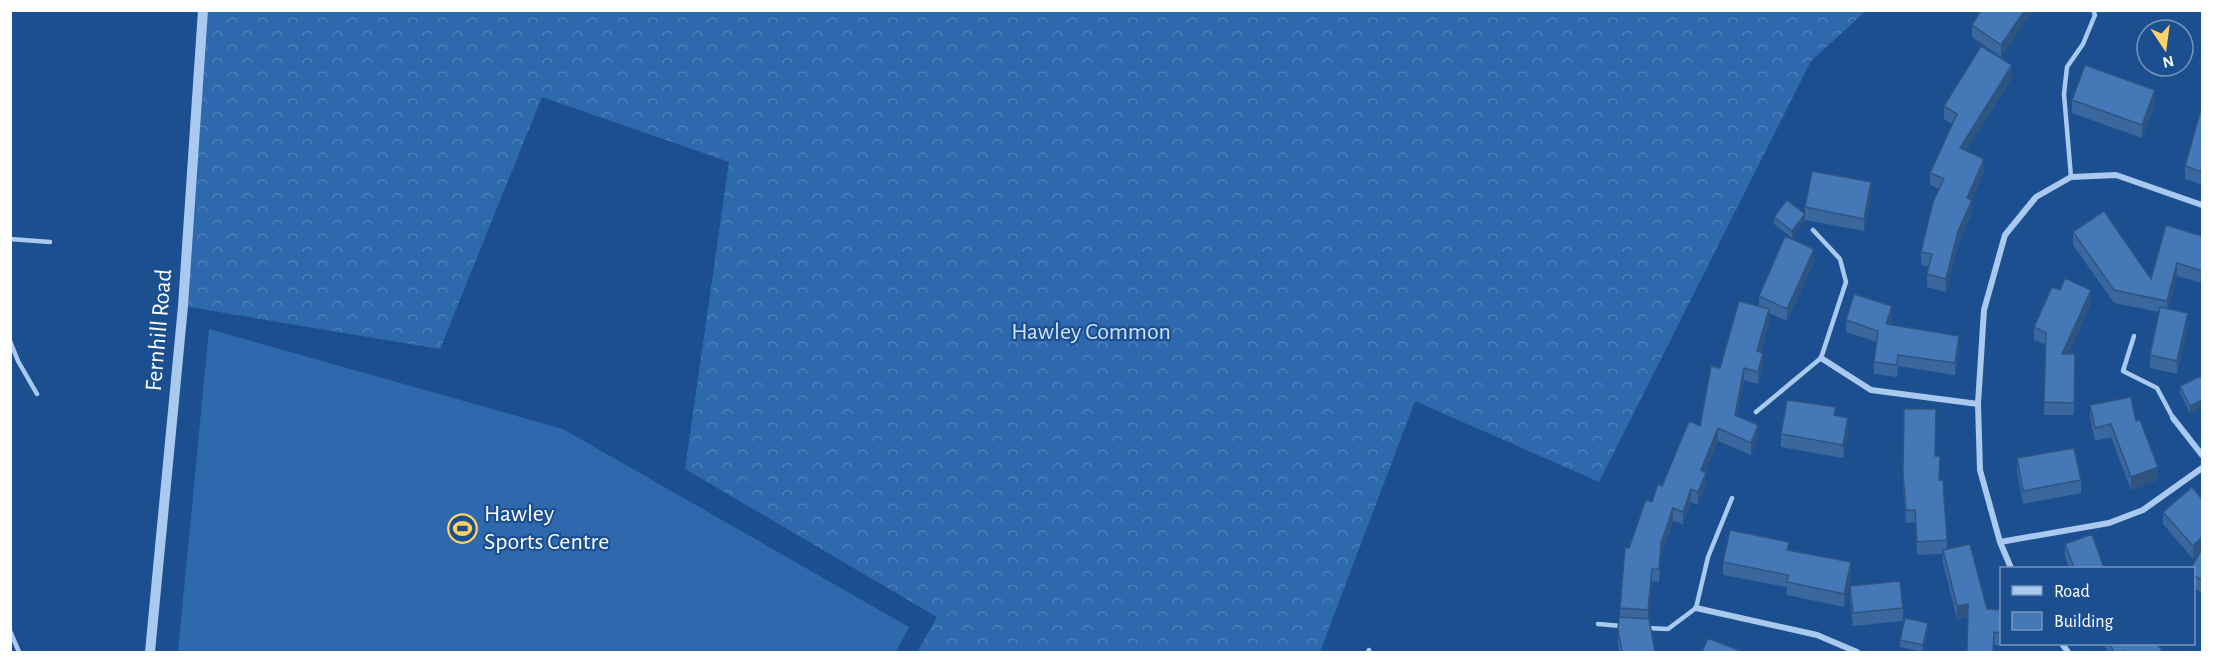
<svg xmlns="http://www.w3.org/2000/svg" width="2213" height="663" font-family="'Alegreya Sans',sans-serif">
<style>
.forest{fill:url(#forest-crowns)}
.pitch{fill:#2e69ad}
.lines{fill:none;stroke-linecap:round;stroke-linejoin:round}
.service{stroke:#a9c9ee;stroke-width:4.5}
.minor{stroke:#a9c9ee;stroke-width:6}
.tertiary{stroke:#a9c9ee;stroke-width:10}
.wall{fill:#3a679d}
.shaded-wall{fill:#305480}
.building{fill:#4478b7;stroke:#305480;stroke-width:1.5}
.labels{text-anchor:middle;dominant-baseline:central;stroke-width:4.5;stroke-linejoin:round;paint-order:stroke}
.street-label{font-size:24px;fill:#fff;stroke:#1b4f8f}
.park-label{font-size:24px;fill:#cfe3fa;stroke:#1b4f8f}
.poi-label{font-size:24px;fill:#fff;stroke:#1b4f8f;text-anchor:start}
</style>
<defs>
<pattern id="forest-crowns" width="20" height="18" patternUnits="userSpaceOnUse" patternTransform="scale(1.5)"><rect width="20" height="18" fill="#2e69ad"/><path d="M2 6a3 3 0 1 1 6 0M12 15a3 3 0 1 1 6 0" fill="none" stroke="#4d80b9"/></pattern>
</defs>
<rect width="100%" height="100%" fill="#1b4f8f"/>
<!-- forest -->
<path class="forest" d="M201 11H1866L1811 61 1599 482 1415 401 1320 652H917L937 617 685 469 729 162 542 97 440 349 183 306Z"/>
<!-- pitch -->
<path class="pitch" d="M209 329 563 429 909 627 896 652H178Z"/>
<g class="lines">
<!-- service -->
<path class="service" d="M2071 177 2064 94 2067 67 2083 44 2095 15 2093 10
M10 239 50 242
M2134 336 2123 371 2157 388 2173 418
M10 341 18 361 37 394
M1756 412 1821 358 1846 282 1840 259 1813 230
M1598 624 1622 626
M1646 628 1668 629 1696 608 1708 557 1732 498
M10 631 19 652
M1368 652 1369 650"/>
<!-- minor -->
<path class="minor" d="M1821 358 1871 390 1978 404
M2173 418 2202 455
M2000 542 2109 523 2143 510 2202 468
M2011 568 2000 542 1980 470 1978 404 1984 310 2005 235 2036 197 2071 177 2116 175 2202 205
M1696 608 1817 635 1857 652
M2062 644 2068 652"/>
<!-- tertiary -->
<path class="tertiary" d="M150 652 183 306 203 10"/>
</g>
<!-- wall -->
<path class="wall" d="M2033 10 2001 57 1972 37V25Z
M2012 78 1966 151 1984 172 1971 200 1972 213 1958 244 1946 292 1927 287V274L1929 267 1921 265V252L1939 189 1930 185V173L1952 124 1944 119V106Z
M2072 100 2155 103 2142 138 2072 113Z
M2202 106V185L2185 179V166Z
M1871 195 1864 231 1805 220 1792 238 1774 224V217L1805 214V207Z
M2073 232 2151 279 2202 236V283L2177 276 2168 309 2188 325 2177 374 2150 368V355L2159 312 2114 303 2073 245Z
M1814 262 1787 321 1769 313V322L1761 352 1763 365 1758 384 1744 380 1737 416 1758 437 1751 455 1718 441 1705 472 1706 485 1698 505 1691 502 1683 524 1673 521 1661 555 1659 582 1652 581 1648 619 1655 652H1619L1618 643V630L1620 617V608L1629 548 1652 502 1700 426 1720 368 1759 306V296Z
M2091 303 2068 354H2075L2074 415H2044L2046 345 2034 340V327Z
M1892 318 1890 325 1959 347 1955 375 1898 366 1897 377 1874 374V362L1877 342 1846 332V320Z
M2201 376 2190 413 2180 393V386Z
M2090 405 2136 421 2158 480 2131 490 2111 437 2095 441 2090 418Z
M1904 409 1935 456 1940 480 1947 540V549L1987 609 2001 610V644H2003V646L1994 645 1968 616 1957 619 1943 563V554L1917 555 1915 522 1906 523 1903 486Z
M1836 416 1848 431 1843 458 1781 447V434Z
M2017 458 2081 480V493L2023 504 2017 471Z
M2202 499V593L2193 588V568L2199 553 2193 559 2163 524V512Z
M2065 544 2104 568H2069L2065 556Z
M1789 550 1851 575 1844 607 1787 595V587L1723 575V562Z
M1850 586 1903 608V621L1853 626 1850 599Z
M1928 630 1923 652 1900 647V640Z
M2104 644H2157L2163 652H2108Z"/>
<!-- shaded-wall -->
<path class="shaded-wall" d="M2025 10H2033L2001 57V45Z
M2012 65V78L1960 161V148Z
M2155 90V103L2142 138V125Z
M1984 159V172L1967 211V198Z
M1871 182V195L1864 231V219Z
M1972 200V213L1958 244 1946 292V279L1958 231Z
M1805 214V221L1792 238V231Z
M1814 249V262L1787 321V309Z
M2177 263V276L2167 314V301Z
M2091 290V303L2062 367V354Z
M1892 306V318L1886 336V324Z
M1769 309V322L1757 364V351Z
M2188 313V325L2177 374V361Z
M1959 336V347L1955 375V363Z
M1763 353V365L1758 384V372Z
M1744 368V380L1735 428V415Z
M2202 400V407L2190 413V406Z
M1848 418V431L1843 458V445Z
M1758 425V437L1751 455V443Z
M1718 428V441L1701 483V470Z
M2158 467V480L2131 490V477Z
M1706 473V485L1698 505V492Z
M1691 489V502L1683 524V512Z
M1673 508V521L1661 555 1659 582 1661 543Z
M2202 537V550L2193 559V546Z
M1851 562V575L1844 607V594Z
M1652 569V581L1648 623V610Z
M1968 604V616L1957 619V606Z
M1928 623V630L1923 652V645Z"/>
<!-- building -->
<path class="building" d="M1981 10H2025L2001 45 1972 25Z
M1981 46 2012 65 1960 148 1984 159 1967 198 1972 200 1958 231 1946 279 1927 274 1932 254 1921 252 1933 202 1944 179 1930 173 1957 114 1944 106Z
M2085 65 2155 90 2142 125 2072 100Z
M2202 106V172L2185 166Z
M1812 171 1871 182 1864 219 1805 207Z
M1787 200 1805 214 1792 231 1774 217Z
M2104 211 2151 279 2166 225 2202 236V271L2177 263 2167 301 2114 290 2073 232Z
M1785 236 1814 249 1787 309 1759 296Z
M2065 278 2091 290 2062 354H2075L2074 403 2044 402 2046 333 2034 327 2052 287 2060 290Z
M1854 294 1892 306 1886 324 1959 336 1955 363 1898 355 1897 365 1874 362 1878 331 1846 320Z
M1739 301 1769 309 1757 351 1763 353 1758 372 1744 368 1735 415 1758 425 1751 443 1718 428 1701 470 1706 473 1698 492 1691 489 1683 512 1673 508 1661 543 1659 569H1652L1648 610 1620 608 1625 547 1629 548 1646 499 1652 502 1658 484 1662 486 1689 421 1700 426 1711 366 1720 368Z
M2160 307 2188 313 2177 361 2150 355Z
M2201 376 2202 380V400L2190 406 2180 386Z
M2131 397 2136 421 2140 420 2158 467 2131 477 2111 424 2095 428 2090 405Z
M1787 400 1836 407 1834 415 1848 418 1843 445 1781 434Z
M1904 409H1936L1935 456H1940L1939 480H1943L1947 540 1917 542 1915 510H1906L1903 473Z
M2074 448 2081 480 2023 491 2017 458Z
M2192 487 2202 499V537L2193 546 2163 512Z
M1730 530 1789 542 1787 550 1851 562 1844 594 1787 582 1788 575 1723 562Z
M2092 534 2104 568H2074L2065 544Z
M1970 544 1987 609 2001 610V633L1994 632 1993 652H1967L1968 604 1957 606 1943 550Z
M2202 549V580L2193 575V568H2191Z
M1900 581 1903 608 1853 613 1850 586Z
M1619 617 1649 619 1655 652H1622L1618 630Z
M1905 618 1928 623 1923 645 1900 640Z
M1708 638 1743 652H1702Z
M2110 644H2157L2163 652H2125V651L2123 652H2114Z"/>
<!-- icons -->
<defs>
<symbol id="stadium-ring" viewBox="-11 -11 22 22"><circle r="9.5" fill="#1b4f8f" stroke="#ffd166" stroke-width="1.5"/><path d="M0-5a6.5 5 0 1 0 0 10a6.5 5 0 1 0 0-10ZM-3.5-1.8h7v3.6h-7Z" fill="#ffd166"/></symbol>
</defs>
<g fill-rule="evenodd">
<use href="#stadium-ring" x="446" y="512" width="33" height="33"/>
</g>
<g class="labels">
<!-- street labels -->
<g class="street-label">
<text transform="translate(159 330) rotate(-85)">Fernhill Road</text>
</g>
<!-- park labels -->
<g class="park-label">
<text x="1091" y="332">Hawley Common</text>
</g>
<!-- poi labels -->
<g class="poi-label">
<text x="484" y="514">Hawley<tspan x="484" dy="28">Sports Centre</tspan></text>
</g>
</g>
<!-- border -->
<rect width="2213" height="663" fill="none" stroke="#ffffff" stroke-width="24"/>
<!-- legend -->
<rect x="2000" y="567" width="195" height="78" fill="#1b4f8f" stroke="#7695bc" stroke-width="1.5"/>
<rect x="2012" y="586" width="30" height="9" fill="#a9c9ee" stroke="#7695bc" stroke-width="1.5"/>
<text x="2054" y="597" font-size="18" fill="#ffffff">Road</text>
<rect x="2012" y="612" width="30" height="18" fill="#4478b7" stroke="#7695bc" stroke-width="1.5"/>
<text x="2054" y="627" font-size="18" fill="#ffffff">Building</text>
<!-- north arrow -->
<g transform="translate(2165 48) rotate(167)"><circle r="28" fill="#1b4f8f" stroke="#7695bc" stroke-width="1.5"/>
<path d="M0-4.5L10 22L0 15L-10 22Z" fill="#ffd166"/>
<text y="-9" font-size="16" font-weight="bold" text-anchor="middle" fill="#ffffff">N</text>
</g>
</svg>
